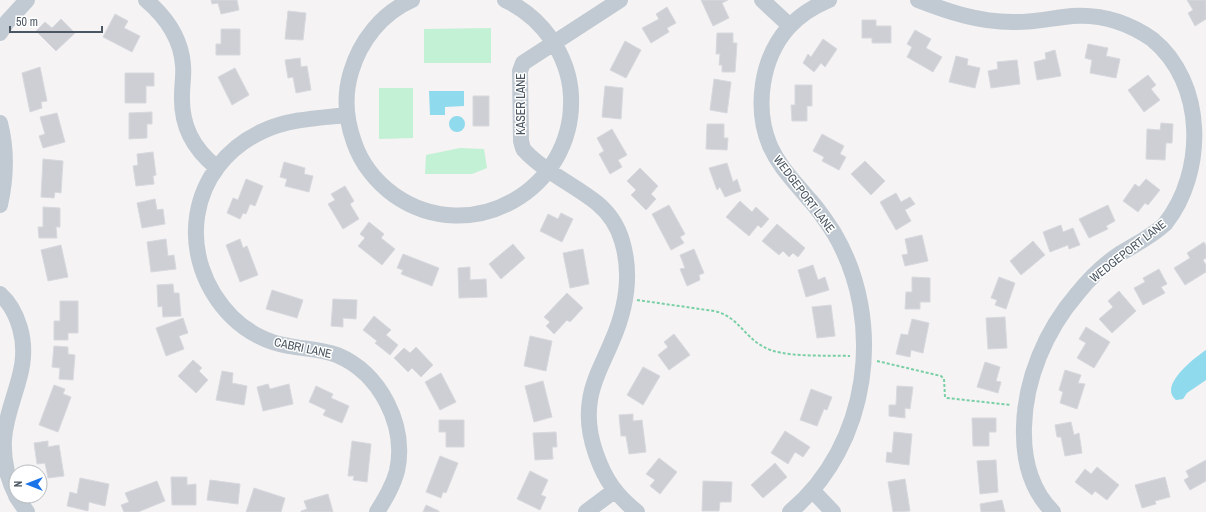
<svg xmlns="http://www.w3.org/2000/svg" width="1206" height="512" font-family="'Archivo Narrow',sans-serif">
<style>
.green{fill:#c3f1d5}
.water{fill:#90daee}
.building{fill:#cdcfd5;stroke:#d7d9de}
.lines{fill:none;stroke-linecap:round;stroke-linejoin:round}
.path{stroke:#7ad0a6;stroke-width:2;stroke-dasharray:3 2;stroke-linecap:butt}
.minor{stroke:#c1cad2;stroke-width:16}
.labels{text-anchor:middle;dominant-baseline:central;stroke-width:3;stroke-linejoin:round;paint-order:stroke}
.street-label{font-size:12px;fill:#4a5661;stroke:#fff}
</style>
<rect width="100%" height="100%" fill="#f5f3f3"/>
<!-- green -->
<path class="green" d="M491 28V63H424V29Z
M379 88H413V138L379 139Z
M460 148 484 149 487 168 472 174H425L426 155Z"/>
<!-- water -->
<path class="water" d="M429 91H464V106L445 107V115H430Z
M449 124a8 8 0 1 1 16 0a8 8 0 1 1-16 0Z
M1206 350V380L1187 393 1183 399 1176 400C1158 386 1194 358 1206 350Z"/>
<!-- building -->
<path class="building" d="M211 0H237L239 10 221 14 218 3 212 4Z
M701 0H728L722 3 729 18 713 26Z
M1187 0H1206V19L1195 26 1188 13 1193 10Z
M667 7 676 23 667 28 669 32 651 43 642 28 659 19 656 14Z
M288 11 306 13 303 40 285 39Z
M115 14 128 21 124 28 140 36 132 52 103 37Z
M61 19 75 33 56 51 36 31 45 22 52 28Z
M862 20H876V26H891V43H872V38H862Z
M221 29H240V55H216V44H221Z
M915 30 931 39 926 48 942 57 933 72 907 57 912 47 907 44Z
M717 33H733V43H737L735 72H722V65H719L720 54H716Z
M823 39 837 49 825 67 821 63 814 72 803 63 808 54 811 57Z
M625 41 641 50 626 78 610 70Z
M1088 44 1108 48 1106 56 1120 59 1116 78 1090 73 1092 60 1085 58Z
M1055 50 1061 76 1037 80 1034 62 1046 59 1045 53Z
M956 56 968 59 967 65 980 68 975 88 949 82Z
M300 58 301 67 307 66 311 90 296 93 293 77 288 78 285 60Z
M1017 60 1020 84 991 88 988 71 998 69 997 62Z
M40 67 47 101 41 102 42 108 30 112 22 73Z
M235 68 249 95 232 105 218 77Z
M125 73H154V86H146V103H125Z
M1148 75 1156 85 1151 89 1160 100 1144 112 1128 90Z
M714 79 731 82 727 113 710 110Z
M795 85H812V106H807V121H792L791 105H795Z
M605 86 623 88 621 119 602 117Z
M473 96H489V126H473Z
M152 112V124H147V138L129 139V113Z
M57 113 65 142 43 148 39 136 45 134 40 117Z
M1161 123 1173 124 1172 143H1166L1165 160 1146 159 1147 129 1160 130Z
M707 124H724V138H728L727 150 706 149Z
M612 129 627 155 618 160 622 167 610 174 599 154 604 151 597 138Z
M822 134 844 146 840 154 846 157 839 170 822 161 824 157 813 151Z
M153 152 156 175 153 176 154 184 136 186 133 166 138 165 137 154Z
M43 159 63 161 61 193 55 192 54 198 41 197Z
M865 161 885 181 871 195 851 174Z
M284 162 305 168 304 174 313 176 309 192 285 186 287 179 280 177Z
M727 163 733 182 737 179 741 191 725 197 720 187 717 190 709 168Z
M640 168 658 186 651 194 656 199 646 210 631 195 636 190 627 181Z
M246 179 263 186 255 206 250 204 246 214 243 213 240 219 227 213 233 198 238 200Z
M1146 179 1160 190 1148 205 1145 203 1138 212 1123 201 1135 184 1139 187Z
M345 186 354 201 350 204 359 219 343 229 328 204 335 200 331 194Z
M896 193 901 202 910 197 915 204 905 210 911 221 896 230 880 202Z
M155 199 157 210 163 209 165 224 142 228 137 203Z
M740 201 752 212 756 207 769 219 761 228 758 225 749 236 726 217Z
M669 205 685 234 680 237 684 243 671 250 652 214Z
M1108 205 1115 221 1106 226 1108 229 1089 238 1079 219Z
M43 207 60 208V227H56L57 238H39L38 227H43Z
M561 213 573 219 562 242 540 231 548 214 558 219Z
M369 222 384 234 381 238 395 249 382 265 358 246 365 238 360 234Z
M777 224 805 248 798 257 793 253 789 257 783 251 779 255 762 241Z
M1061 225 1063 232 1073 228 1080 245 1069 249 1068 245 1050 252 1043 232Z
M922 235 928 261 905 266 902 255 908 254 905 239Z
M166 239 168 256 174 255 176 269 151 272 147 242Z
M240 239 243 248 247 246 258 275 240 282 226 245Z
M1033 241 1045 255 1021 275 1010 261Z
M1204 242 1206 246V258L1203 260 1206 265V272L1185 285 1174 268 1190 258 1187 253Z
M513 244 525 258 501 279 489 264Z
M61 245 68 277 48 281 41 250Z
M583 249 589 284 570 288 563 253Z
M694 249 704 273 699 275 700 280 687 286 680 269 685 268 680 255Z
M403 254 439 268 432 286 401 274 403 270 397 268Z
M813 265 818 280 825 277 829 290 806 297 798 270Z
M470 267V280L486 279 487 297 459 298 458 268Z
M1159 269 1167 284 1161 287 1165 293 1143 305 1134 288 1145 282 1143 278Z
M912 277 930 278V302H920V309H905L906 292H912Z
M999 277 1015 283 1006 309 995 305 997 300 991 298Z
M173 284 174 293H179L181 316 163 317 162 306 158 307 157 285Z
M272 290 303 300 297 318 266 309Z
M1119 291 1136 311 1112 333 1099 319 1113 307 1108 301Z
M567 293 583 308 570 322 567 320 554 334 546 326 550 322 544 317Z
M333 299 357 300 356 319 343 318V327L331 326Z
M60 301H78V333H68V340H54V321H60Z
M831 305 835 336 817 338 812 307Z
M374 316 391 330 386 335 398 345 390 355 375 343 377 341 363 330Z
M1005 317 1007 348 988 349 986 318Z
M183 318 188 333 179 336 184 349 166 356 156 328Z
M912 319 929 323 923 353 911 350 910 357 896 354 901 334 908 335Z
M1086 327 1110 342 1094 368 1077 358 1086 343 1079 339Z
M674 334 690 355 669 370 658 355 668 347 664 342Z
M530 336 552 341 546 371 524 366Z
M54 346 68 347V354L75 355 73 380 59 379 60 368 52 367Z
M416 347 433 365 421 377 412 368 408 372 394 358 404 348 410 353Z
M193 360 202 368 199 371 208 380 196 393 178 376Z
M985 362 1000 367 996 381 1001 382 998 393 977 387Z
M643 367 660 376 643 405 627 395Z
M1065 370 1081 375 1078 383 1085 384 1077 409 1060 403 1063 392 1059 390Z
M222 371 233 373 232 383 247 386 244 405 216 400Z
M441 373 456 402 440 410 425 382Z
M543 381 552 417 534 422 525 386Z
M268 384 270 389 289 384 293 404 263 411 257 387Z
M54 385 65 389 63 394 71 397 58 432 39 425Z
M316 386 333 394 331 398 349 406 342 423 323 415 326 410 309 402Z
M897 386 913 387 910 409 905 408V418L889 416V405H896Z
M811 389 832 397 827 410 824 409 817 426 800 420Z
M633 414V421L642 420 646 452 629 454 626 436H621L619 415Z
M972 418H996V432H989V446H973Z
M439 420H464V447H446V432H439Z
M1071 422 1074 435 1079 433 1082 453 1065 456 1061 437H1057L1055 425Z
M785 431 810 447 803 457 795 452 788 464 771 453Z
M556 432 557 447H552L553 459 535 460 533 433Z
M894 432 912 434 909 465 886 462 887 452 892 453Z
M48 441V447L59 445 64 476 48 478 45 463 37 464 34 443Z
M352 441 371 444 367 482 353 480 354 476H348Z
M440 456 458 463 446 493 443 492 441 498 426 492Z
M659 458 677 472 660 494 650 486 655 480 646 474Z
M996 460 998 492 980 494 977 461Z
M1206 460V481L1190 490 1184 480 1189 477 1186 471Z
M775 463 787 477 763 498 751 485Z
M1097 467 1119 485 1107 500 1095 491 1092 495 1075 482 1085 469 1091 474Z
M530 471 548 480 541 495 546 497 540 510 517 499Z
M171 477H187V485L196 484V505H172Z
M1165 477 1170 497 1155 501 1156 504 1142 508 1135 485Z
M80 478 109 484 105 506 89 502 88 511 67 506 70 492 77 494Z
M905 479 910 511 893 512 888 482Z
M210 480 240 484 238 504 207 500Z
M157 481 165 501 138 512H124L121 505 129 502 125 493Z
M703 481 732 482 731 502H720L719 511H702Z
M254 488 285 498 281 512H246Z
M328 494 333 512H301V511L307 509 304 501Z
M1002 500 1005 512H981L980 504Z
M426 505 439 511V512H423Z"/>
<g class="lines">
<!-- path -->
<path class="path" d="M637 300 714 311C738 316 744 337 764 347 782 358 827 355 850 356
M877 361 941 376 944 379 945 397 947 398 1011 405"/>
<!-- minor -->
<path class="minor" d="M146 0C166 17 181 39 183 65 184 75 182 85 182 95 181 126 193 148 216 167
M412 0C382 13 360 41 351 72 344 95 346 120 354 142 361 163 376 182 394 195 471 249 575 190 571 96 569 55 542 17 505 0
M620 0 523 63 520 71 521 141C522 144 522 147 524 150 543 171 575 185 597 203 609 213 618 227 622 241 632 274 626 309 612 341 604 361 593 379 590 400 587 418 590 437 596 454 605 480 616 495 637 512
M762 0 790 26
M918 0C949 12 979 22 1012 22 1032 23 1052 18 1072 16 1101 14 1129 23 1152 39 1206 83 1206 172 1165 224 1151 237 1134 245 1118 255 1102 266 1089 279 1077 294 1046 330 1025 379 1024 427 1023 459 1030 489 1053 512
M0 33 7 22 27 0
M347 115C319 118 289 119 263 131 187 166 174 258 232 317 247 332 268 343 289 346 305 349 321 349 337 355 380 373 407 425 397 471 393 486 385 499 377 512
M0 123C7 150 6 178 0 205
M0 294C10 303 16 314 20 328 32 370 7 399 4 439 3 458 7 478 16 495
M812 490 833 512
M16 496 27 512
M586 512 614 491
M790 512C870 445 886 321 834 233 826 221 818 208 807 197 793 180 779 166 770 146 754 108 761 58 789 27 800 15 815 6 829 0"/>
</g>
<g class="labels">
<!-- street labels -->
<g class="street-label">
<text transform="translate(521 104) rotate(-90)">KASER LANE</text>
<text transform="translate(804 194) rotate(53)">WEDGEPORT LANE</text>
<text transform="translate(1128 251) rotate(-38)">WEDGEPORT LANE</text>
<text transform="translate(303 348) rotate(12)">CABRI LANE</text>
</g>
</g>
<!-- north arrow -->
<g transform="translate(28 484) rotate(270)"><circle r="19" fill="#ffffff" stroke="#b7bbc0"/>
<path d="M0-3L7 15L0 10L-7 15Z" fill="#1a73e8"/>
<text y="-6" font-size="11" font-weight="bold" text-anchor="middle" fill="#4a5661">N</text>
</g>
<!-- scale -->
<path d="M10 26v6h92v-6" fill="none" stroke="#4a5661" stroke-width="2"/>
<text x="16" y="26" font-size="12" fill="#4a5661" stroke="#ffffff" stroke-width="3" paint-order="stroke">50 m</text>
</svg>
